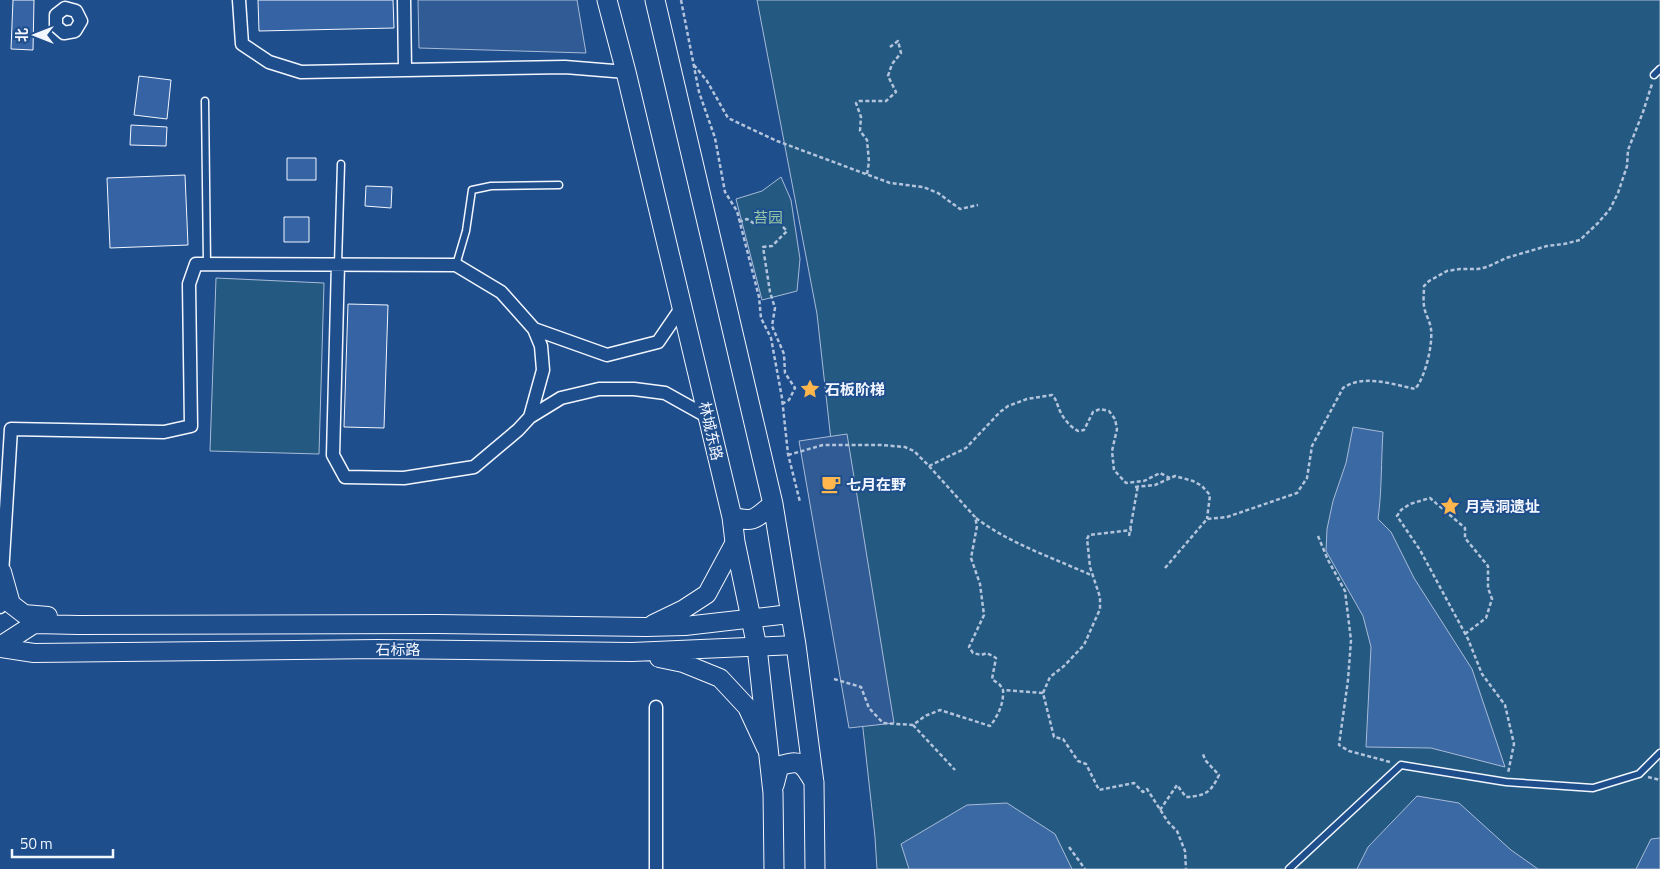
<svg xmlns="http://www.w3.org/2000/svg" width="1660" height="869" font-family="'Titillium Web','Noto Sans SC',sans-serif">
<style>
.green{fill:#245a82;stroke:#a8bbd7}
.parking{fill:#305b95;stroke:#a8bbd7}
.water{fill:#3b69a3;stroke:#a8bbd7}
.building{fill:#3563a3;stroke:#f2f6ff}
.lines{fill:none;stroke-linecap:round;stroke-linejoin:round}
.lane-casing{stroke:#f2f6ff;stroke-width:9}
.street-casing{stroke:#f2f6ff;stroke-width:15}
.secondary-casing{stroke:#f2f6ff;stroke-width:20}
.primary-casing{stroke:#f2f6ff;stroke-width:21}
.path{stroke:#b3c4dc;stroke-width:2.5;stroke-dasharray:4 2.5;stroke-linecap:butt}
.lane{stroke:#1f4e8c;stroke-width:6}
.street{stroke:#1f4e8c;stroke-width:12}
.secondary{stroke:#1f4e8c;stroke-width:18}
.primary{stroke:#1f4e8c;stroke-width:19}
.labels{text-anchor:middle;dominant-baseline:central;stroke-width:4;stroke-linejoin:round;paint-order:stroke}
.park-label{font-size:15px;fill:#97c8a6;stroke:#1f4e8c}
.poi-label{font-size:15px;font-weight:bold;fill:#f2f6ff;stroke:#1f4e8c;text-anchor:start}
.street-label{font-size:15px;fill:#f2f6ff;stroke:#1f4e8c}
</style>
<rect width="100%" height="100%" fill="#1f4e8c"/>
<!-- green -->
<path class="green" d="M757 0H1660V869H877L875 837 817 314Z
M781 177 791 200 800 259 797 291 762 300 736 199 762 191Z
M216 278 324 283 319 454 210 451Z"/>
<!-- parking -->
<path class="parking" d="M418 0H577L586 53 419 48Z
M847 434 894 723 849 728 799 441Z"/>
<!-- water -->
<path class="water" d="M1353 427 1383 432C1381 461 1382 490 1378 519L1391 532 1414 578 1472 669 1505 767 1431 748 1366 747 1371 647 1363 616 1326 551 1327 529 1333 501 1346 463Z
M1417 796 1459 803 1511 850 1538 869H1357L1368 847Z
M1007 803 1055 834 1072 869H909L901 844 967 805Z
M1660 838V869H1636L1651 839Z"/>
<!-- building -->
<path class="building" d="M13 0H34L33 50 11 49Z
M258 0H393L394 28 259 31Z
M139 76 171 80 167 119 134 115Z
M131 125 167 127 166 146 130 145Z
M287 158H316V180H287Z
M185 175 188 245 110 248 107 178Z
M366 186 392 187 391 208 365 206Z
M284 217H309V242H284Z
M348 304 388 305 384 428 344 427Z"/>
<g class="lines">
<defs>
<path id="lane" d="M1654 75 1660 69
M205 101 207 264
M338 264 341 164
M456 265 466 231 472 190 491 186 559 185
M1289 869 1401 765 1506 782 1593 788 1639 774 1660 753"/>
<path id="street" d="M239 0 242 44 269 62 301 72 565 67 626 72
M404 0 405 70
M65 8 76 11 81 21 75 31 64 33 56 26V15Z
M534 329 607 355 658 342 682 307
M530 417 561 398 599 389H634L665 393 708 417
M0 607 11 429 164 432 191 426 189 284 196 264 456 265 501 292 534 329 541 346 543 370 530 417 518 430 474 467 404 478 345 477 333 455 338 264
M656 707V869"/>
<path id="secondary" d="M2 572 11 604 24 614 48 616
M653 624 684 609 707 594 735 542
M0 646 34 624 78 625 437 624 646 627 685 626 790 614
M0 648 34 653 378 649 632 652 796 645
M659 658 683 663 720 678 747 707 766 748"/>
<path id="primary" d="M607 0 626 72 732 517 735 542 757 647 773 793 774 869
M655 0 773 504 796 645 814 783 815 869
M732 517C755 523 756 518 773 504
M774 785 779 766C801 759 803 763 814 782"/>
</defs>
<!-- lane casing -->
<use href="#lane" class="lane-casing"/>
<!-- street casing -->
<use href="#street" class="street-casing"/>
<!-- secondary casing -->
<use href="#secondary" class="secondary-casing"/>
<!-- primary casing -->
<use href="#primary" class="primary-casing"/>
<!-- path -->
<path class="path" d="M681 0 699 92 715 138 725 192 737 211 759 297 761 318 771 338 782 398 788 454 800 502
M694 65 707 81 728 118 777 141 890 183 923 187 938 193 960 209 978 205
M867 174 869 162 867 140 860 131 861 117 856 103 859 101H886L896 92 888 76 892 64 901 53 898 41 890 47
M739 222 747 219 755 224 767 216 777 221 787 231 772 246 763 247 770 292 775 308 772 326 784 354 785 373 795 388 789 400 782 404
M788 455 823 445H881L905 447 914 451 929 466 975 517 977 526 971 558 980 584 984 615 969 647 973 653 981 655 987 653 996 658 992 679 1000 685 1003 690
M929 466 966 448 1000 412 1008 406 1027 399 1052 395C1056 399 1056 401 1058 406 1061 416 1069 426 1078 431L1084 430 1093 412 1100 409 1109 411 1115 419 1117 429 1112 451 1114 470 1126 483 1144 481 1160 473 1170 478
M1135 487 1155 485 1175 476 1193 481 1202 486 1210 495 1207 519
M976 518C1010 544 1054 558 1093 576
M1129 536 1138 485
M1318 536 1328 560 1345 591 1351 640 1348 680 1339 745 1349 751 1390 762
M1087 539 1089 535 1132 530
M1165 568 1207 519 1227 517 1297 493 1307 478 1312 446 1343 388C1363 374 1392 384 1415 389 1425 378 1433 345 1431 329 1430 321 1425 314 1424 306 1423 300 1424 293 1424 286L1429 281 1447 271 1460 269H1478L1487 267 1506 258 1547 246 1564 244 1580 240 1598 223 1610 209 1618 193 1627 166 1628 150 1643 112 1652 84
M1465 634 1486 618 1492 599 1488 588V566L1465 538V528L1430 498 1410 504 1401 510 1397 516 1420 550 1468 639 1482 674 1505 705 1514 744 1508 773
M834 679 861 687 869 708 883 723 913 725 925 716 940 710 990 726C998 716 1004 703 1003 690L1043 693 1054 737 1063 739 1078 761 1086 764 1099 790 1134 783 1143 792 1147 789 1168 822 1177 831 1185 851 1186 869
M1043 693 1050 677 1064 666 1084 645 1100 609V597L1090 567 1087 538
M913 725 955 770
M1648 777 1660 780
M1160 810 1177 785 1186 797C1206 796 1211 792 1219 775L1205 760 1203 754
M1069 847 1085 869"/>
<!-- lane -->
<use href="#lane" class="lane"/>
<!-- street -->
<use href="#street" class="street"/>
<!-- secondary -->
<use href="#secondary" class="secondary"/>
<!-- primary -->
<use href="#primary" class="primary"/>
</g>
<!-- icons -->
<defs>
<symbol id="sight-bare" viewBox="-9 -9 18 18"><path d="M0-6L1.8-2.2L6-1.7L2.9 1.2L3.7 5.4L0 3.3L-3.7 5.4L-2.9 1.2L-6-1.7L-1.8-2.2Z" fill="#ffb74d" stroke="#1f4e8c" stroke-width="2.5" paint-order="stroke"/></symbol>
<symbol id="cafe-bare" viewBox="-9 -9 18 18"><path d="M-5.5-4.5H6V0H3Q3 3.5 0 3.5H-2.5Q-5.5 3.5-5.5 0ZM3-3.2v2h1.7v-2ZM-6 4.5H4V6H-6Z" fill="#ffb74d" stroke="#1f4e8c" stroke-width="2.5" paint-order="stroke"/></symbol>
</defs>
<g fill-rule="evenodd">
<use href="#sight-bare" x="796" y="375" width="28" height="28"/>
<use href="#cafe-bare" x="817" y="470" width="28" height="28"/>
<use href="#sight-bare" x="1436" y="492" width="28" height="28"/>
</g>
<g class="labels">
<!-- park labels -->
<g class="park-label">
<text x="768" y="217">苔园</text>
</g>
<!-- poi labels -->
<g class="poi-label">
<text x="825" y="389">石板阶梯</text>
<text x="846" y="484">七月在野</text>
<text x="1465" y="506">月亮洞遗址</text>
</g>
<!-- street labels -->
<g class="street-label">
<text transform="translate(711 431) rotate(77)">林城东路</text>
<text x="398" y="649">石标路</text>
</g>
</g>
<!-- north arrow -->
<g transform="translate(35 35) rotate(270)" stroke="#1f4e8c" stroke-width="4" paint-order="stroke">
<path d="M0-4L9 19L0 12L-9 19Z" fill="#f2f6ff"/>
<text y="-8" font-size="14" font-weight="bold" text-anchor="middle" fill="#f2f6ff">北</text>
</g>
<!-- scale -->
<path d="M12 849v8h101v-8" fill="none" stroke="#f2f6ff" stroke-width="2.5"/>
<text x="20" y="849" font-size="15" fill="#f2f6ff" stroke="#1f4e8c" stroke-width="4" paint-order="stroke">50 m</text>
</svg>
